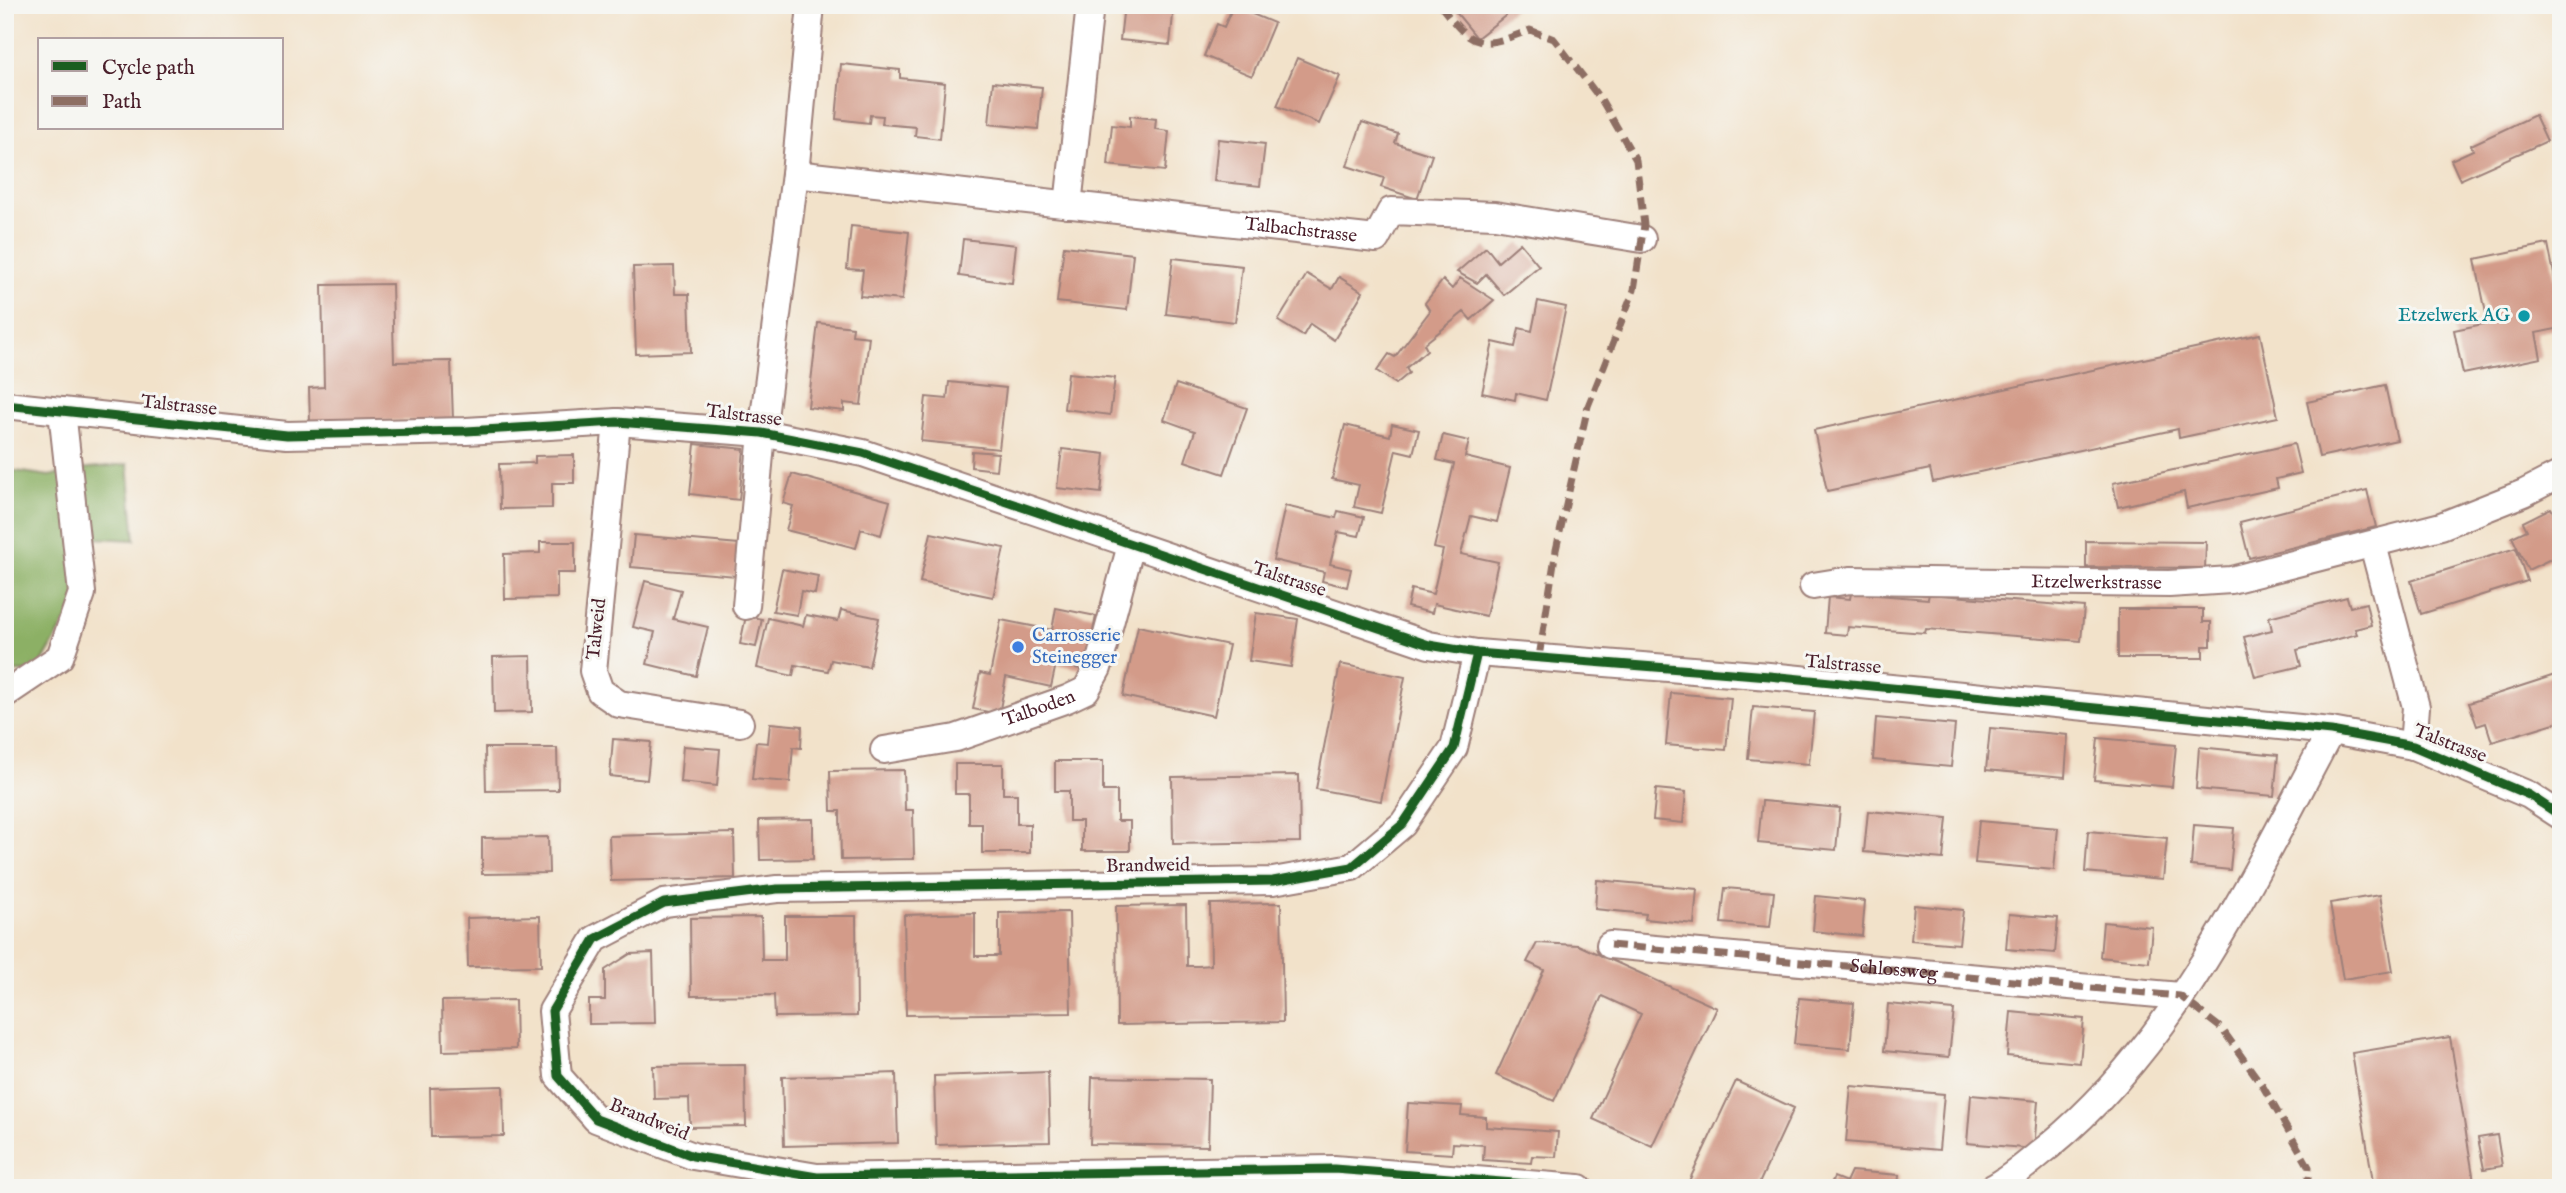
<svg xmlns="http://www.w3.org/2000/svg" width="2566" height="1193" font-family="'IM FELL English',serif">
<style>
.forest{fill:#8cb065;stroke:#6b6848;stroke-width:2}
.building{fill:#d39b89}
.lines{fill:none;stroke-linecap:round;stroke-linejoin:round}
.street-casing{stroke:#9e807a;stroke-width:30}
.street{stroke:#fff;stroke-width:26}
.quiet{stroke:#8d6e63;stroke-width:7;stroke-dasharray:14 7;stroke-linecap:butt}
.cycleway-casing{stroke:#f6f6f2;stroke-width:13}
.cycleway{stroke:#1b5e20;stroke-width:9}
.culture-dot{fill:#0f9aa8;stroke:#f6f6f2;stroke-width:2.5}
.shop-dot{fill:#3f7fe0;stroke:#f6f6f2;stroke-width:2.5}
.labels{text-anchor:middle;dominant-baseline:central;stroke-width:6;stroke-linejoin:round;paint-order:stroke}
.street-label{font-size:19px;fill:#4a1f2b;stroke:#f6f6f2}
.culture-label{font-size:19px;fill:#0d838f;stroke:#f6f6f2;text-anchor:end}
.shop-label{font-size:19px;fill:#366cbe;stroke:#f6f6f2;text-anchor:start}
</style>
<rect width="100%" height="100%" fill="#f6f6f2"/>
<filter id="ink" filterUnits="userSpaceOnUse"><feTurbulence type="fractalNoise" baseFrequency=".0143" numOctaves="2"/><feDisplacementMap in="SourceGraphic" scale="14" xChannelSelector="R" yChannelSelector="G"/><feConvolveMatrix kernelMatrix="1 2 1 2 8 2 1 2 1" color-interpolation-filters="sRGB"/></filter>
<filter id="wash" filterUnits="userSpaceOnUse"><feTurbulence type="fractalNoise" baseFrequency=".00686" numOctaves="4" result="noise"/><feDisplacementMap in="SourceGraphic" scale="28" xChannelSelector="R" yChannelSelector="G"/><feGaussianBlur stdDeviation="1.57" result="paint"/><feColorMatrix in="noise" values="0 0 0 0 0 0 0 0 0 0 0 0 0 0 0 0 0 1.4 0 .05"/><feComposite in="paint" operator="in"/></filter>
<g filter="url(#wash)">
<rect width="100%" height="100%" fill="#f2e2ca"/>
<!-- forest -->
<path class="forest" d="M128 464 135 540 72 537 82 593 37 672 13 671 5 666V486L10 470 49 476 89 468Z"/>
<g id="blocks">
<!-- building -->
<path class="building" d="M989 5H1024L1023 11 989 7Z
M1124 5H1174L1170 45 1120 40Z
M1450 5H1519L1477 38Z
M1233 6 1274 23 1252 76 1204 56 1217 24 1224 27Z
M1297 58 1340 76 1319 124 1277 106Z
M841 64 900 70V78L945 83 940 139 915 136 916 127 882 124 883 116 870 115 869 123 836 119Z
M993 82 1042 87 1038 129 989 124Z
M2535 115 2547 141 2460 180 2451 160 2473 150 2471 145Z
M1130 116 1156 119 1155 129 1169 131 1165 171 1108 165 1112 125 1130 127Z
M1362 122 1398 134 1395 143 1432 155 1417 199 1381 187 1384 178 1347 166Z
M1218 139 1265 144 1260 186 1214 181Z
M851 226 909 232 902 300 860 296 863 270 847 269Z
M963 239 1016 245 1012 283 959 276Z
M1520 243 1539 266 1504 295 1486 274 1477 283 1457 272 1486 247 1498 262Z
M2548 244 2561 309V328L2536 333 2541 358 2463 374 2454 330 2488 323 2475 259Z
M1064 246 1133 254 1127 310 1057 302Z
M1173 258 1242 266 1235 322 1166 314Z
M674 266 675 294H689L691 352 636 354 633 267Z
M1307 274 1332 289 1339 277 1363 292 1334 340 1310 324 1303 336 1278 321Z
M1460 278 1494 300 1471 320 1464 312 1424 344 1427 350 1406 368 1409 373 1396 384 1377 371 1389 354 1395 357 1430 311 1425 303 1443 280 1452 289Z
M392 284 394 362 451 361 453 420 310 422 309 388 324 387 322 285Z
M1538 301 1566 307 1546 400 1516 393 1515 400 1482 393 1493 342 1515 347 1519 328 1532 331Z
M818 323 853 327 852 335 869 337 861 405 844 403V411L808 407Z
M2260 334 2278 417 2179 438 2178 429 1933 482 1930 469 1827 491 1814 430Z
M1068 373 1115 378 1110 415 1064 409Z
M949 382 1006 388 999 449 921 441 926 397 947 399Z
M1176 384 1247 408 1224 474 1185 461 1195 431 1164 420Z
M2385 385 2397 440 2319 457 2307 402Z
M1392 424 1419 430 1413 454 1396 450 1381 513 1354 507 1359 485 1332 479 1345 425 1390 436Z
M1443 435 1469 441 1465 457 1510 468 1497 522 1471 516 1461 554 1498 562 1486 616 1434 604 1432 613 1407 607 1411 589 1433 594 1443 550 1434 548 1454 464 1437 460Z
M695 444 744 449 739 500 690 494Z
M2294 444 2301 473 2276 479 2278 488 2187 508 2184 492 2118 507 2113 483Z
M1062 449 1105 454 1101 493 1057 488Z
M972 451 998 453 996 470 971 467Z
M574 455V483H552V508L500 509 499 464 535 463V456Z
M792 474 890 501 881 535 861 529 856 548 786 530 793 506 783 503Z
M2367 490 2376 527 2249 558 2240 522Z
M1285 506 1336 518 1338 511 1364 517 1359 536 1338 532 1330 564 1351 569 1347 587 1322 581 1324 572 1273 560Z
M2551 508 2555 516 2561 513V554L2528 570 2512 537 2527 530 2523 522Z
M931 533 1004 548 993 597 920 582Z
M634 535 739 544 736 576 631 567Z
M2086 541 2206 542 2205 568 2086 567Z
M540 542H575V573H557V598L505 599 504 554 540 553Z
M2516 548 2527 581 2421 614 2411 581Z
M782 569 818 576 815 594 801 591 797 615 773 611Z
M645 581 681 590 673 619 708 627 696 676 647 664 655 632 633 627Z
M1851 593 1928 599 1929 594 2084 607 2081 641 1926 629 1925 633 1848 627 1847 635 1825 633 1828 597 1850 599Z
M2347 597 2350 607 2366 603 2371 625 2355 629 2357 634 2297 650 2301 666 2255 677 2244 637 2272 630 2269 617Z
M1056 608 1096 616 1085 670 1056 664 1051 687 1006 677 999 714 973 709 980 673 990 675 1001 620 1052 630Z
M2118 609H2203V622H2211V646H2203V658H2118Z
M841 610 879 618 869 667 831 660 828 671 795 665 793 676 757 668 768 618 803 626 806 615 838 621Z
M1256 613 1298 619 1291 667 1249 661Z
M746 616 762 619 756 647 740 644Z
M1138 626 1229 645 1214 716 1123 696Z
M531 656 532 712 494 713 493 657Z
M1340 664 1405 677 1381 801 1316 789Z
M2561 673V721L2492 742 2486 723 2477 726 2469 703Z
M1671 693 1731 698 1726 750 1666 745Z
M1753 707 1814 712 1809 764 1748 759Z
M1876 718 1955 725 1951 767 1873 760Z
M770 723 802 726 801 748 793 747 790 782 752 779 756 742 768 743Z
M1990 728 2068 735 2065 777 1986 770Z
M2098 738 2176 745 2172 787 2094 780Z
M613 739 651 742 647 780 610 776Z
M683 746 720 749 717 786 680 782Z
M2199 747 2278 755 2274 796 2196 789Z
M485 748H557L558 790 486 791Z
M1055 761H1103V791H1117V821H1130V851H1082V821H1069V791H1055Z
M955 764H1003V794H1017V824H1030V853H982V824H969V794H955Z
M904 770 905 810H913L914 859 841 860 840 811H831L830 771Z
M1299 775 1300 842 1173 844 1172 777Z
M1656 789 1686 792 1683 823 1653 820Z
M1762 801 1840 808 1836 850 1758 843Z
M1868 811 1947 818 1943 859 1864 852Z
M813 819V859L760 860 759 820Z
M1979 821 2058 828 2054 870 1975 863Z
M2194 825 2234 828 2230 870 2191 866Z
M2088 831 2167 838 2163 879 2085 872Z
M734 833 735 878 611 881 609 836Z
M548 837 549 873 482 874V838Z
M1597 880 1697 889 1694 924 1645 919 1646 914 1595 909Z
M1725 888 1774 892 1770 927 1721 923Z
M2380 895 2393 971 2343 979 2330 903Z
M1816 896 1865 901 1862 936 1813 931Z
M1281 903 1283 1022 1117 1025 1116 906 1186 905 1187 966H1199L1211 965 1210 904Z
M1914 905 1963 910 1959 944 1911 940Z
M1069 912 1071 1013 906 1015 904 915 975 913V956H999V913Z
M2009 914 2058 918 2055 953 2006 949Z
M540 916 541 966 468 967 467 918Z
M785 916H856L857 1016 775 1017 774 995 691 996 690 918 761 917 762 960H785Z
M2103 922 2152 927 2149 962 2100 957Z
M1537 943 1578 945 1717 1008 1652 1146 1593 1119 1641 1014 1602 996 1554 1101 1496 1075 1544 970 1527 962Z
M653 953 655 1023 589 1024V1000H605V970L630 954Z
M1799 998 1854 1003 1850 1049 1794 1044Z
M515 1000 516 1049 443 1051 442 1001Z
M1888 1004 1954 1010 1949 1057 1884 1051Z
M2011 1012 2084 1019 2080 1063 2007 1056Z
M2450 1037 2475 1187 2374 1188 2352 1053Z
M745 1065 746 1126 690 1127 689 1098 654 1099 653 1066Z
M1048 1072 1050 1142 936 1145 934 1076Z
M896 1073 898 1143 784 1146 782 1077Z
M1092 1077 1210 1079 1208 1146 1090 1144Z
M1736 1081 1794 1108 1757 1188H1703L1689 1181Z
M503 1086 504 1136 431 1137 430 1088Z
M1851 1086 1944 1094 1939 1150 1846 1142Z
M1971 1095 2038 1101 2034 1149 1967 1143Z
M1408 1103 1462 1106 1461 1115 1486 1117V1127L1558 1132 1556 1157 1532 1156 1531 1163 1483 1160 1484 1145 1453 1143 1452 1154 1405 1151Z
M2497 1135 2502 1166 2484 1169 2478 1138Z
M1851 1171 1899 1175 1898 1188H1829L1834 1177 1846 1182Z"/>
</g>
</g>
<g filter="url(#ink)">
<use href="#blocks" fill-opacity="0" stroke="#9e807a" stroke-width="2"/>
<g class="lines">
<defs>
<g id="street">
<path id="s1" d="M795 174 1376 239 1391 211 1495 215 1642 239"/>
<path d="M1068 205 1090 5"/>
<path d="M5 405 287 435 466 431 617 422 762 433 863 453 1429 645 1477 653 1769 676 2331 731 2413 746 2529 795 2561 816"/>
<path d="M617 422 593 671 600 691 619 704 740 723"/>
<path d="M2373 545 2416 707 2413 746"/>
<path id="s2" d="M1813 586 1850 580 2169 584 2231 580 2441 526 2524 493 2561 474"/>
<path d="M746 606 762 433 795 174 811 5"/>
<path d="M1477 653 1454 748 1403 824 1352 867 1273 881 777 889 664 903 595 939 552 1011 558 1076 596 1119 693 1156 817 1177 1334 1169 1579 1188"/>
<path d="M5 694 60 657 82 593 62 411"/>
<path id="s3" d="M884 750 956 738 1067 699 1086 690 1098 668 1131 545"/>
<path id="s4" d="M1610 945 2180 996"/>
<path d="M1993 1188C2013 1177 2030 1161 2048 1147 2178 1041 2253 876 2331 731"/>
</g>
</defs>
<!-- street casing -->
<use href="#street" class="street-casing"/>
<!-- street -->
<use href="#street" class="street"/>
<!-- quiet -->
<path class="quiet" d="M1440 5C1473 48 1479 50 1530 30L1554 39 1602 101 1636 160 1644 225 1634 290 1588 406 1556 550 1539 657
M1610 945 2180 996 2222 1029 2262 1085 2309 1167 2307 1188"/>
<defs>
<path id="cycleway" d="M5 405 287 435 466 431 617 422 762 433 863 453 1429 645 1477 653 1769 676 2331 731 2413 746 2529 795 2561 816
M1477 653 1454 748 1403 824 1352 867 1273 881 777 889 664 903 595 939 552 1011 558 1076 596 1119 693 1156 817 1177 1334 1169 1579 1188"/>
</defs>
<!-- cycleway casing -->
<use href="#cycleway" class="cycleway-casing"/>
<!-- cycleway -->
<use href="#cycleway" class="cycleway"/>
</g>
</g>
<!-- markers -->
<circle class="culture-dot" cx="2524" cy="316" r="7"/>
<circle class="shop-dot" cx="1018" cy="647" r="7"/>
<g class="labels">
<!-- street labels -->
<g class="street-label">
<text stroke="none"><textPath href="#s1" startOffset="509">Talbachstrasse</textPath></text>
<text transform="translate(179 406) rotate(6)">Talstrasse</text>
<text transform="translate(744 416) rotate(7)">Talstrasse</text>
<text transform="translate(1289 580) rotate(18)">Talstrasse</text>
<text stroke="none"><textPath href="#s2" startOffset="284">Etzelwerkstrasse</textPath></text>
<text transform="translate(597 629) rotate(-84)">Talweid</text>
<text transform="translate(1843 665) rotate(5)">Talstrasse</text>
<text stroke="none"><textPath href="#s3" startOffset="161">Talboden</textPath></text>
<text transform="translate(2450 744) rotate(21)">Talstrasse</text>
<text transform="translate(1148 866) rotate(-1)">Brandweid</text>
<text stroke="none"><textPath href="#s4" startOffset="285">Schlossweg</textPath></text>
<text transform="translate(649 1120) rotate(22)">Brandweid</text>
</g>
<!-- culture labels -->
<g class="culture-label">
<text x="2510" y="316">Etzelwerk AG</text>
</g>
<!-- shop labels -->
<g class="shop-label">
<text x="1032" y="636">Carrosserie<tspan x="1032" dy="22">Steinegger</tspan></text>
</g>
</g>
<!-- margin -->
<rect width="2566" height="1193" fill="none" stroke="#f6f6f2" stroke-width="28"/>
<!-- legend -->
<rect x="38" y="38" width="245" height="91" fill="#f6f6f2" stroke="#b1a0a2" stroke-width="2"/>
<rect x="52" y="61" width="35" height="10" fill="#1b5e20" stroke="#b1a0a2" stroke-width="2"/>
<text x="102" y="74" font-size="21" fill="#4a1f2b">Cycle path</text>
<rect x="52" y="96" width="35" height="10" fill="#8d6e63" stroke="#b1a0a2" stroke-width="2"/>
<text x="102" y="108" font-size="21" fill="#4a1f2b">Path</text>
</svg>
